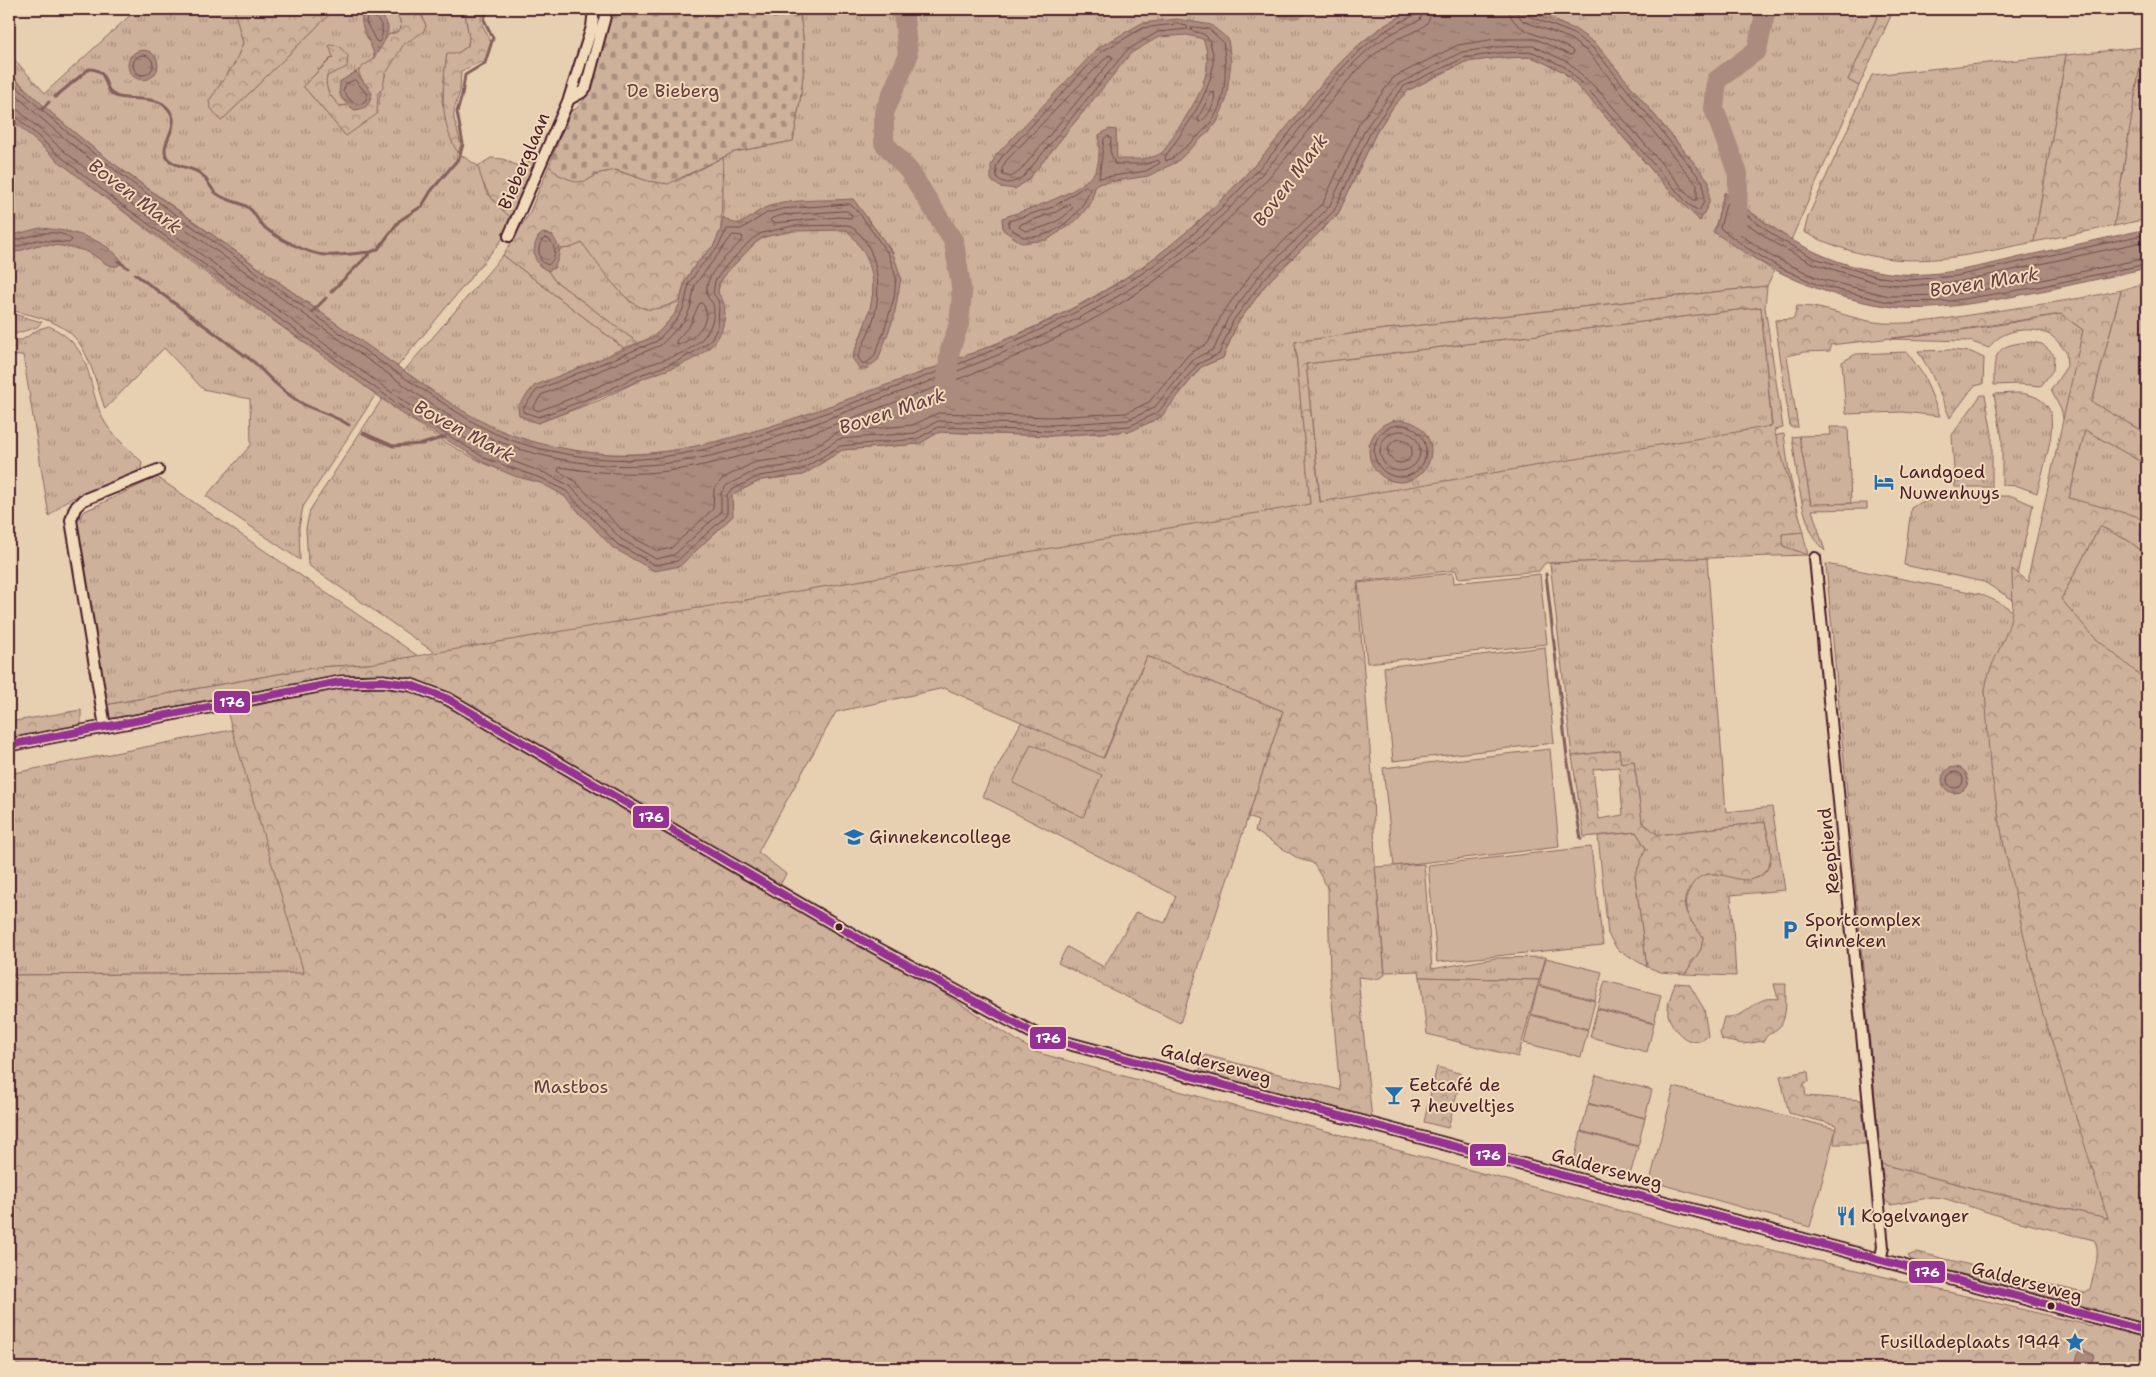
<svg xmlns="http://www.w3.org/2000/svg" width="2156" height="1377" font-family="'Shantell Sans',sans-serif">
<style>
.grass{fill:url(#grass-tufts);stroke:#8c6862}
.forest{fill:url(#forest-crowns);stroke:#8c6862;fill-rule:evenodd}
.cemetery{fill:url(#cemetery-stones);stroke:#8c6862}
.pitch{fill:#cdb19a;stroke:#8c6862}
.water{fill:url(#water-ripples);stroke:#84605c}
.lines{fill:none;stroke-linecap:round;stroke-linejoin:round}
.shore{stroke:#714a4c;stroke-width:1}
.stream{stroke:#84605c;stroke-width:3}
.river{stroke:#ab8b7d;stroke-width:20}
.minor-casing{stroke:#4a1f2b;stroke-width:14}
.tertiary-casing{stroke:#4a1f2b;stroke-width:15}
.minor{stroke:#f1dab9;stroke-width:10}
.tertiary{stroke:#f1dab9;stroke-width:11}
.bus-1-casing{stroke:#f1dab9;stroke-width:11}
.bus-1{stroke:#953192;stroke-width:8}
.bus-dot{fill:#4a1f2b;stroke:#f1dab9;stroke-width:2}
.labels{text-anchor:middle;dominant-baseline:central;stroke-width:4;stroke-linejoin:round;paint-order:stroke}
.park-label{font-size:18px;fill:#643c41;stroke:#f1dab9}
.street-label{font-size:18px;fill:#4a1f2b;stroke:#f1dab9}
.poi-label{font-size:18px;fill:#4a1f2b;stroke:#f1dab9;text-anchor:start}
.water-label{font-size:19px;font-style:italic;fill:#673f44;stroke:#f1dab9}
.line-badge{stroke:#f1dab9;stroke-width:2}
.badge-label{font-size:14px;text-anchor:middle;font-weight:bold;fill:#fff}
</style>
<defs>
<pattern id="grass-tufts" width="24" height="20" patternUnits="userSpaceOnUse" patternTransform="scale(1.25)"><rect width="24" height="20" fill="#cdb19a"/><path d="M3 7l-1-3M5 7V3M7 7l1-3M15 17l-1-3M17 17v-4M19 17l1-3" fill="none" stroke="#a88f7e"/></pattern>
<pattern id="forest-crowns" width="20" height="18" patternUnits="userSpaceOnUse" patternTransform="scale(1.25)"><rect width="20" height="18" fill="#cdb19a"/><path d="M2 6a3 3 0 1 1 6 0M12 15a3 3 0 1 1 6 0" fill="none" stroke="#a88f7e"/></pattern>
<pattern id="cemetery-stones" width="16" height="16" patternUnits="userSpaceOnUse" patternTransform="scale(1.25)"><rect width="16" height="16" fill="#cdb19a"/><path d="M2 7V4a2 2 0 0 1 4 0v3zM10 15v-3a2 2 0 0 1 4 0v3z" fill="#a88f7e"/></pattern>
<pattern id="water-ripples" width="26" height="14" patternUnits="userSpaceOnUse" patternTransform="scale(1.25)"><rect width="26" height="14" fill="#ab8b7d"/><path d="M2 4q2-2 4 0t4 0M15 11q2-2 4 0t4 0" fill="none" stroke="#8d7167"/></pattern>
</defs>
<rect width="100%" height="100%" fill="#e7cfb1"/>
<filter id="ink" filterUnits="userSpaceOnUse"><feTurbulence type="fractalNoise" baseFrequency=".02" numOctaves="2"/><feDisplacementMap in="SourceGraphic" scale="10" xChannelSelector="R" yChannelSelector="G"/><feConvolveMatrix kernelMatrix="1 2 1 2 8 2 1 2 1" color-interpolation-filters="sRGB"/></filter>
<g filter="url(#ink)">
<!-- grass -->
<path class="grass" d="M137 9H234L243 43 235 63 209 101 221 121 335 9H393L400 20 401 28 397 32 388 35V26L382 16C379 25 374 34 373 43 372 48 376 54 373 59 368 65 349 76 341 81V98L348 105 340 106C330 96 324 90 327 76L339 69 345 68 333 56 303 86 346 136 379 104C378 87 392 56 404 43 411 36 421 36 426 26L422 15 416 9H466C464 22 471 33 468 46L458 53 447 54 442 102 458 153 478 166 486 192 513 220 505 236 397 367 96 151 49 112 9 72V54L45 93Z
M798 9H1418C1352 33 1318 92 1274 144 1248 173 1220 202 1191 228 1101 309 983 350 871 391 780 424 684 464 585 452 551 448 513 440 483 424 455 409 430 389 404 371L503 255 624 348 614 352 522 418 538 423 600 400 642 379 718 293C719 280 726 273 735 264 744 255 752 244 763 238 781 229 828 227 847 230 853 236 861 243 865 251 884 287 866 324 852 358L893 253 853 199 739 225 731 224 723 217V157L734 152 793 141C801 96 810 54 798 9Z
M1520 9H1881L1848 80 1859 86 1791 240 1724 193 1714 232 1774 271 1767 286 1378 330 1295 342 1311 510 447 661 308 565 306 528 310 510 382 399C415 422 449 447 486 464 508 474 547 481 564 496 570 501 576 509 582 516L732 495 761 480 803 475 842 450 919 444 939 432 1050 436 1131 431 1161 417 1201 367 1223 358 1237 324 1267 283 1338 214 1376 133 1393 107 1407 91 1465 62 1498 58 1532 57 1562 71 1590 99 1670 191 1700 220 1709 181 1596 44 1555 20Z
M2145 33H2147V219L2114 226Z
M2066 55 2034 242C1945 260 1890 275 1804 232L1808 217 1872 75Z
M9 117C123 220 252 304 376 394L303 507 299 527 300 560 206 496 251 445 250 399 203 389 164 348 105 409C83 342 84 325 9 310Z
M582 243 630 302 661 308 680 301C678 321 655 337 638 343L554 280 548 271 554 268 560 249 570 248Z
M2147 282V434L2092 402 2121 290Z
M1761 307 1772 430 1321 508 1306 364Z
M9 313 42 322 37 327 9 336Z
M2061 314 2083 330 2064 425 2062 412 2051 390 2067 366 2066 352C2062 347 2058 341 2053 337 2034 324 2000 329 1989 348L1969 341 1890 339 1992 326Z
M49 326C95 348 85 381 103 419 111 435 130 450 142 462L141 470 66 501 49 516 23 355 9 357V340H22L39 329Z
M2032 342 2042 344 2054 355 2053 370 2041 386 2019 384 1994 385C1993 351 1997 344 2032 342Z
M1952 350 1971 352 1984 358 1983 384 1974 386 1950 418 1931 373 1918 351Z
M1907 352 1924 376 1940 416 1902 412 1846 414 1842 362 1856 354Z
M2019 393C2031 394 2046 399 2050 412 2056 434 2042 471 2037 493L2018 486 2002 485V438L1994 394Z
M1981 395H1985L1992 434V487H1955L1952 435Z
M1830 427H1848L1851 503 1811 505 1799 436 1831 435Z
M2085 430 2147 465V523L2069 498Z
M1784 434 1789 472 1808 555 1783 546 1773 436Z
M157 477 437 669 480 667 1311 517 1319 588 828 683 710 700 697 725 673 746 618 785 480 703 474 694 437 669 423 673 393 665 369 664 318 667 105 705 76 537 77 522 83 512Z
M1962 496H2012L2033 505 2018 570 2020 604 1984 582 1904 565 1911 508C1924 498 1946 498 1962 496Z
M2100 526 2129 541 2147 555V678L2144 683 2097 641 2061 599Z
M1707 558 1726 812 1772 807 1785 890 1731 895 1736 976 1685 974 1701 949 1703 937C1684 913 1678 904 1697 877 1704 875 1710 873 1717 874 1735 876 1764 890 1770 861 1773 850 1767 833 1765 822L1658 835 1642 822 1634 761 1621 763 1619 750 1572 756 1550 563Z
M1826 564 1980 594C1993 600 2014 607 2020 621L1991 669 1985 690 1998 809 2004 846 2022 917 2116 1220 1984 1191 1881 1164Z
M1147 656 1283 711 1180 1023 1058 963 1067 947 1104 967 1136 912 1165 923 1176 896 982 796 1022 721 1104 758Z
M241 728 304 973 9 975V774Z
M1636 832 1646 848 1635 876 1647 967 1617 949 1608 934 1598 836Z
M1424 864 1432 969 1496 958 1546 957 1539 980 1420 977 1419 971 1385 972 1375 867Z"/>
<!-- forest -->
<path class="forest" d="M234 9H335L221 121 210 107 209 101 235 63 243 43Z
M393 9H416L422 15 426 26 423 32 404 44 385 75 383 88 378 93 377 114 346 136 303 86 333 57 329 45 339 46 348 56 347 67 327 76C324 90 330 96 340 106L348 105 355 110 369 87 364 83 358 72 363 66 373 60 388 35 397 32 401 28 400 20Z
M466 9H482L481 22 491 42 487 59 461 71 460 91 454 110V118L461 144 458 153C439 122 442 88 447 53H458L468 46C471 33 464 22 466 9Z
M1881 9H1894L1859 86 1848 80Z
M2143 47 2114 226 2034 242 2066 55Z
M723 157 721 229 714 245 696 264 685 280 680 301C670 304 657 311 646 309 623 304 597 262 582 243L570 248 560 249V246L538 265 548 271 554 280 638 343 624 348 503 255 529 214 549 166 559 175 586 181 600 173 615 170 648 181H677Z
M491 158 503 159 518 166 530 158H540L513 220C495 204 483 191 478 166Z
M1767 286 1765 307 1783 428 1774 430 1804 532 1782 534 1783 546 1808 555 1545 563 1539 571 1458 578 1456 570 1357 582 1373 788 1375 867 1385 975 1377 979 1358 977 1372 1120 1198 1075 1205 1055 1340 1090 1330 978 1328 888 1313 863 1299 859 1255 831 1258 821 1248 817 1283 711 1147 656 1103 758 944 688 836 712 758 852 786 874 779 887 1035 1052 1721 1238 2092 1326 2096 1309 1927 1265 1910 1259 1908 1256 1917 1252 2084 1293 2090 1289C2093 1275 2102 1252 2094 1240L2012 1220 1943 1198 1933 1197 1891 1205 1884 1200 1881 1164 1984 1191 2108 1218 2042 1011 2025 941 2004 846 1990 766 1985 690C1988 665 2006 642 2011 617 2014 602 2012 584 2012 569L2029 582V573L2083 330 2061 314 1945 332 1830 345V351L1804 352 1787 356 1798 427H1790L1775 320 1794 319 1797 306C1825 305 1854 321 1883 323 1918 325 1955 317 1989 312 2034 305 2078 300 2121 290L2092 402 2147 434V465L2085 430 2069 498 2136 516 2147 523V555L2129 541 2100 526 2061 599 2094 637 2141 676 2147 669V1368H9V975L304 973 223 698 108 719 105 705 318 667 369 664 1310 504 1295 342 1378 330ZM1761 307 1772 426 1320 502 1306 364Z
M1799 436 1811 504 1867 503V509L1812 510 1825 551C1800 530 1797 468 1792 437Z
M81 710V725L9 738V722Z
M1619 750 1621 763 1634 761 1642 822 1658 835 1765 822C1767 836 1776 858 1766 870 1741 900 1710 848 1687 893 1679 910 1693 924 1703 937L1701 949 1685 974 1661 972 1647 967 1635 876 1646 848 1636 832 1584 837 1572 756ZM1619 767 1623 815 1599 819 1593 769Z
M1420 977 1539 980 1518 1057 1427 1034Z
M1675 983 1689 984 1704 1009 1708 1036C1693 1050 1676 1035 1669 1018 1665 1008 1672 993 1675 983Z
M1774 984H1786C1785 996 1788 1014 1781 1025 1776 1032 1766 1033 1764 1041L1743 1044 1722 1040 1720 1033 1724 1017C1751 1019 1751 995 1778 999Z
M1437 1067 1462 1074 1448 1128 1424 1122Z
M1808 1071 1809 1082 1804 1083 1806 1096 1861 1100 1866 1144H1834L1836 1125 1789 1113 1780 1076Z"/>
<!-- cemetery -->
<path class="cemetery" d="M612 9H798C810 54 801 96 793 141L734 152 668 184 648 181 616 170 600 173 586 181 576 182 559 175 549 166 570 111 576 109 584 100 610 21Z"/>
<!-- pitch -->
<path class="pitch" d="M1453 573 1454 583 1540 574 1547 644 1367 663 1358 583Z
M1545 647 1554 743 1393 761 1384 667Z
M1031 744 1102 775 1083 817 1013 783Z
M1550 749 1559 847 1394 866 1383 768Z
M1591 847 1603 945 1437 962 1428 865Z
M1546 958 1602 972 1595 1000 1539 985Z
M1605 981 1661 995 1654 1023 1597 1008Z
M1538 986 1595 1001 1588 1029 1531 1014Z
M1597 1009 1654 1024 1647 1052 1590 1037Z
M1531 1015 1588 1030 1581 1057 1524 1043Z
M1596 1075 1652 1090 1645 1118 1588 1103Z
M1674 1087 1836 1129 1810 1227 1650 1181Z
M1588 1104 1645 1118 1638 1146 1581 1131Z
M1581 1132 1638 1147 1630 1175 1574 1160Z"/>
<!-- water -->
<path class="water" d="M1418 9H1520L1575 29 1596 44 1709 181V203L1700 221 1670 191 1590 99 1562 71 1532 57 1498 58 1465 62 1407 91 1393 107 1376 133 1338 214 1267 283 1237 324 1223 358 1201 367 1161 417 1131 431 1050 436 939 432 919 444 842 450 803 475 761 480 732 495 733 516 680 566 655 571 613 548 563 495 541 483 514 476 485 463 403 414 108 200 57 160 9 117V72C81 147 169 203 253 264 301 298 349 333 397 366 450 403 487 433 552 446 585 453 619 457 653 453 728 444 800 417 870 391 969 355 1074 320 1158 255 1200 223 1239 185 1273 144 1317 92 1351 34 1418 9Z
M369 10C396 18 389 39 374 56 372 42 357 26 363 12Z
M1177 19 1211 25 1228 39 1231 62 1226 101 1216 124 1177 162 1148 176 1096 184 1091 203 1077 220 1047 240 1022 243 1003 230 1002 218C1025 210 1089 192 1097 167 1100 158 1099 145 1099 135L1109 129 1116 130 1117 159C1131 159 1147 161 1160 154 1166 150 1171 138 1176 132 1194 104 1217 73 1203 39L1187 35 1159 37 1131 53 1028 180 1015 189 1000 187 991 180V166L996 155 1098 48 1142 23Z
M128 65a15 15 0 1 1 30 0a15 15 0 1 1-30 0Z
M356 72 372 93C370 104 366 109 355 110 343 102 336 95 341 81Z
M1725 192C1770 230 1822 264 1882 272 1930 280 1978 267 2025 256 2066 247 2106 238 2147 229V268C2094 280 2041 292 1988 301 1954 306 1919 312 1886 306 1819 296 1768 270 1714 232Z
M853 199 893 253 901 278 894 317 878 360 866 369H860L852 358C872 307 889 276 847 230L793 231 764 237 755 243 730 269 719 283 718 293C730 305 725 333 712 345 692 365 665 369 640 380 606 395 573 410 538 423L519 415 518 406 534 386 654 337 674 315 679 305 685 281 696 264 714 245 721 229 723 217C743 233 748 214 767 207 793 198 826 201 853 199Z
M40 228C68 230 104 237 122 261L118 266C104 268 99 255 85 251 71 247 53 244 39 245 29 247 19 252 9 254V236Z
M543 233 552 235C561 248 561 254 554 268L548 271C533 263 531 252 538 237Z
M1369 451a31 31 0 1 1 62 0a31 31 0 1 1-62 0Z
M1942 780a13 13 0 1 1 26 0a13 13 0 1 1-26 0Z
M2080 1348 2094 1355 2090 1368H2074Z"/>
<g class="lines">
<!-- shore -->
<path class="shore" d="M1431 9C1431 14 1430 19 1427 23 1420 31 1405 35 1395 40 1380 49 1367 60 1355 73 1331 99 1310 129 1287 157 1251 198 1212 238 1168 271 1081 338 972 374 871 411 800 437 723 468 647 473 618 474 589 472 560 467L558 471 575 481 625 533 658 551 671 548 713 509 714 489 723 478 755 462 797 457 838 432 913 425 938 413 1050 417 1126 413 1149 402 1189 354 1208 343 1222 314 1254 270 1323 203 1359 124 1394 77 1458 45 1496 39H1536L1570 55 1573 54V51C1555 37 1510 34 1509 9
M371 15C382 21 386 31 379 42L376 41 366 22 367 16Z
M1177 24 1187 26 1188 29 1158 32 1127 50 1024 176C1014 183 1007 186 997 178L996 167 1001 158 1101 52 1143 28Z
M1194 27 1209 29 1223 42C1227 66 1227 101 1211 122 1201 135 1186 146 1174 157L1166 161 1165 157C1183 130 1223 81 1211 46 1210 43 1209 38 1206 36 1203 33 1196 32 1192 31L1191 28Z
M1109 55 1112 56V59L1020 171 1011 177 1003 175 1002 169 1006 161Z
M133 65a10 10 0 1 1 20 0a10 10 0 1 1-20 0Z
M9 79C84 154 174 212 260 275 312 313 363 351 417 386 467 418 491 439 551 451 584 458 618 462 652 458 726 450 799 423 869 397 968 361 1070 325 1157 263 1202 230 1242 189 1278 147 1319 97 1353 41 1415 15L1418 9
M355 80 367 94 366 100 360 105 352 102 343 91 346 84Z
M9 88C80 159 166 214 247 273 295 308 343 342 391 376 444 413 481 442 546 456 579 464 613 467 646 465 721 461 795 431 864 405 967 368 1072 332 1161 268 1206 235 1246 193 1282 151 1310 117 1334 78 1369 49 1384 37 1402 28 1420 20L1424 9
M1214 92C1217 101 1208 119 1199 122L1198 118 1211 93Z
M9 107 18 110 64 151 115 192 409 405 490 453 545 473 570 486 621 539 656 559 674 555 721 512V493L727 485 757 470 799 464 839 439 915 433 938 421 1050 425 1128 420 1154 408 1194 359 1214 349 1228 318 1259 276 1329 207 1366 128 1398 84 1462 52 1497 47 1533 46 1568 62 1599 91 1693 200H1697V185L1588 52 1569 38 1523 21 1518 15 1517 9
M9 113 14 115 60 156 111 197 406 410 487 459 543 479 566 491 617 544 655 565 677 561 727 515V495L730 491 759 476 801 470 840 446 917 439 938 427 1050 431 1130 426 1158 412 1198 364 1219 354 1233 321 1263 280 1334 211 1371 131 1390 104 1404 86 1464 58 1498 53 1533 52 1565 67 1594 96 1688 204 1699 211 1704 202 1703 182 1593 48 1572 33 1526 15 1523 9
M1108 136 1111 138 1110 151 1115 164H1146L1158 160 1160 163 1146 171 1099 178 1104 139Z
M1086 186 1090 189C1085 208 1063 230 1043 235 1037 237 1030 237 1023 237L1008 226 1009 221 1053 207Z
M850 204 860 214 889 255 896 278 894 298 882 337 874 357 865 364 862 363 858 357C864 342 873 325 876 309 881 281 876 240 848 225L793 226 762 233 752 239 726 266 715 281 713 293 719 302 718 327 710 341 694 352 676 362 640 375 598 395 539 417 523 412V408L537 390 657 341 678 318 684 307 689 283 700 267 718 247 727 229H741L767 213 782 209Z
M1070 204 1073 207C1063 222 1042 229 1025 231L1019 227 1021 224 1056 212Z
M847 211 852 215 851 218 839 217 773 223 770 220 772 218 783 215Z
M2147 234 1956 276 1909 280 1879 277 1814 258 1779 239 1729 202 1726 204 1720 228 1747 248 1779 267 1818 285 1888 302 1950 301 2038 287 2147 264
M733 235 742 236 743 239C730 254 703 273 707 295 708 299 712 301 713 304 715 310 713 321 710 327 698 354 662 359 637 369 604 384 572 399 538 411L533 408 541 395 661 345 684 321 690 309 695 285Z
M545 238 550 240C556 249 557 257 548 265L542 262C538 254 537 243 545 238Z
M9 241C27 239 56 224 72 240L69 243 37 240 9 249
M2147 241 1957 282 1909 286 1878 283 1812 263 1776 244 1732 213 1729 214 1727 225 1771 256 1820 279 1889 296 1949 295 2037 281 2147 258
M702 303C716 319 692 342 677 345L676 341 690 325 699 304Z
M1374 451a26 26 0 1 1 52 0a26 26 0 1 1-52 0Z
M1380 451a20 20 0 1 1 40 0a20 20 0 1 1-40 0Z
M1388 451a12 12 0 1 1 24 0a12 12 0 1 1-24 0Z
M1947 780a8 8 0 1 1 16 0a8 8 0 1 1-16 0Z"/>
<!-- stream -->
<path class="stream" d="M55 97 89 69C112 69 100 93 119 97 135 101 161 94 171 113 180 128 157 146 168 159 177 169 193 166 202 175 208 180 210 188 216 193 226 202 241 201 250 209 256 214 258 222 264 227 277 238 308 254 325 255 340 256 356 253 371 252
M42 109 49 102
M118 261 128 268
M135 274 255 363C269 378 285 394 303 404 318 412 334 415 349 425
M331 292 371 252 378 249 399 221 422 206 431 191 459 158 463 144 457 112 462 95 465 75 485 63 493 38 484 20 487 9
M312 312 326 298
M363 433 393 446 422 444 445 437
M1546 574 1567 757 1581 839"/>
<!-- river -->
<path class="river" d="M900 9 904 17 908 56 884 113V143L910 172 954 242 962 293 959 324 950 350 946 388
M1285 9H1296
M1737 225 1738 174 1714 109 1717 80 1757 50 1766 9"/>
<defs>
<path id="minor" d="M569 99 582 92 586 87 607 9
M509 236 569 99 592 27 594 9
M1815 558 1883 1247 1880 1261
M105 727 71 520 75 508 83 500 158 470"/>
<path id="tertiary" d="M9 745 340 682 383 681 411 685 448 699 858 938 1037 1035 2147 1331"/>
</defs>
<!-- minor casing -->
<use href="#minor" class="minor-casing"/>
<!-- tertiary casing -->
<use href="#tertiary" class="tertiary-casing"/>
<!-- minor -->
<use href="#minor" class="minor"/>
<!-- tertiary -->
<use href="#tertiary" class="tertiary"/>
<defs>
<path id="bus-1" d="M9 745 340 682 383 681 411 685 448 699 858 938 1037 1035 2147 1331"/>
</defs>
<!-- bus-1 casing -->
<use href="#bus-1" class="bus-1-casing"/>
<!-- bus-1 -->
<use href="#bus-1" class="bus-1"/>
</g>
</g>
<!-- icons -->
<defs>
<symbol id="hotel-bare" viewBox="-9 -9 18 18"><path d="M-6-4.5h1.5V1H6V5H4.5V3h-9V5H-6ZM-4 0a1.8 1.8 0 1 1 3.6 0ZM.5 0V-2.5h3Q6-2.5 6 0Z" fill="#1f6fb2" stroke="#f1dab9" stroke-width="2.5" paint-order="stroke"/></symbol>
<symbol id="school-bare" viewBox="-9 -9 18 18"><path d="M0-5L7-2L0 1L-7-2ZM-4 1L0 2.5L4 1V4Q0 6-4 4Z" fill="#1f6fb2" stroke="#f1dab9" stroke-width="2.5" paint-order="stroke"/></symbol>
<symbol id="parking-bare" viewBox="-9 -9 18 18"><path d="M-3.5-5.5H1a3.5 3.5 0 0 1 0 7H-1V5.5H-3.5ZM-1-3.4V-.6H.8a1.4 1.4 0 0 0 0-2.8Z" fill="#1f6fb2" stroke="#f1dab9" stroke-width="2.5" paint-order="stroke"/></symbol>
<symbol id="bar-bare" viewBox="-9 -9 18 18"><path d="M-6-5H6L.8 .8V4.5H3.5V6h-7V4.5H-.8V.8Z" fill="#1f6fb2" stroke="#f1dab9" stroke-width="2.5" paint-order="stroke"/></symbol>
<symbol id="restaurant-bare" viewBox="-9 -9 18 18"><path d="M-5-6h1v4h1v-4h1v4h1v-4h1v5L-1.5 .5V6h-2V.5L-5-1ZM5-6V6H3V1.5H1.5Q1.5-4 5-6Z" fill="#1f6fb2" stroke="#f1dab9" stroke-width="2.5" paint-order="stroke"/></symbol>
<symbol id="sight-bare" viewBox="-9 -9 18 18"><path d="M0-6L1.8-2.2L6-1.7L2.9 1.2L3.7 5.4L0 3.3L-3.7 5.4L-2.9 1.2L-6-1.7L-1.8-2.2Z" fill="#1f6fb2" stroke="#f1dab9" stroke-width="2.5" paint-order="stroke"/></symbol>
</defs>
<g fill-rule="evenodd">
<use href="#hotel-bare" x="1870" y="468" width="28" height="28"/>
<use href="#school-bare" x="840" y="823" width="28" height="28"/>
<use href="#parking-bare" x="1776" y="916" width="28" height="28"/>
<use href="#bar-bare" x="1380" y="1081" width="28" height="28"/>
<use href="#restaurant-bare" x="1832" y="1202" width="28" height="28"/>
<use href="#sight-bare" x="2061" y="1328" width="28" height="28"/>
</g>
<!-- markers -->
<g class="bus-dot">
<circle cx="839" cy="927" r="4.5"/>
<circle cx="2051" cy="1306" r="4.5"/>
</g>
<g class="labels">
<!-- park labels -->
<g class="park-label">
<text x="673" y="91">De Bieberg</text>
<text x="571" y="1087">Mastbos</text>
</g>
<!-- street labels -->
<g class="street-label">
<text transform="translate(524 161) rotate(-67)">Bieberglaan</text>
<text transform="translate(1829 851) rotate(-96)">Reeptiend</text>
<text transform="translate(1216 1064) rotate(15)">Galderseweg</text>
<text transform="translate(1607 1169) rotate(15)">Galderseweg</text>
<text transform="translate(2027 1282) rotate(15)">Galderseweg</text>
</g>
<!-- poi labels -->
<g class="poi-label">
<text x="1899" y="472">Landgoed<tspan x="1899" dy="21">Nuwenhuys</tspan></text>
<text x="869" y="837">Ginnekencollege</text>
<text x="1805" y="920">Sportcomplex<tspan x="1805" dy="21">Ginneken</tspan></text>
<text x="1409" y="1085">Eetcafé de<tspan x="1409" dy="21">7 heuveltjes</tspan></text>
<text x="1861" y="1216">Kogelvanger</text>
<text x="2060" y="1342" text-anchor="end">Fusilladeplaats 1944</text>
</g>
<!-- water labels -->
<g class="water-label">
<text transform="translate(1290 180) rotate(-53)">Boven Mark</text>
<text transform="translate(135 196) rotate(37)">Boven Mark</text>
<text transform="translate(1984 282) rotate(-9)">Boven Mark</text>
<text transform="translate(892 411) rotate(-18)">Boven Mark</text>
<text transform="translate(464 431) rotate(28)">Boven Mark</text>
</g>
</g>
<g class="line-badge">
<rect x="213" y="690" width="38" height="24" rx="5" fill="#953192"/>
<rect x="632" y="805" width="38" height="24" rx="5" fill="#953192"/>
<rect x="1029" y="1026" width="38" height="24" rx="5" fill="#953192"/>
<rect x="1469" y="1143" width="38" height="24" rx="5" fill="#953192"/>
<rect x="1908" y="1260" width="38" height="24" rx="5" fill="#953192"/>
</g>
<g class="badge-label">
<text x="232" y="707">176</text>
<text x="651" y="822">176</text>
<text x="1048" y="1043">176</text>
<text x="1488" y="1160">176</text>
<text x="1927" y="1277">176</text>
</g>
<!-- margin -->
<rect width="2156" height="1377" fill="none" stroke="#f1dab9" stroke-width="30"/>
<rect x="15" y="15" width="2126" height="1347" fill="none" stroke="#4a1f2b" stroke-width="2" filter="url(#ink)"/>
</svg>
